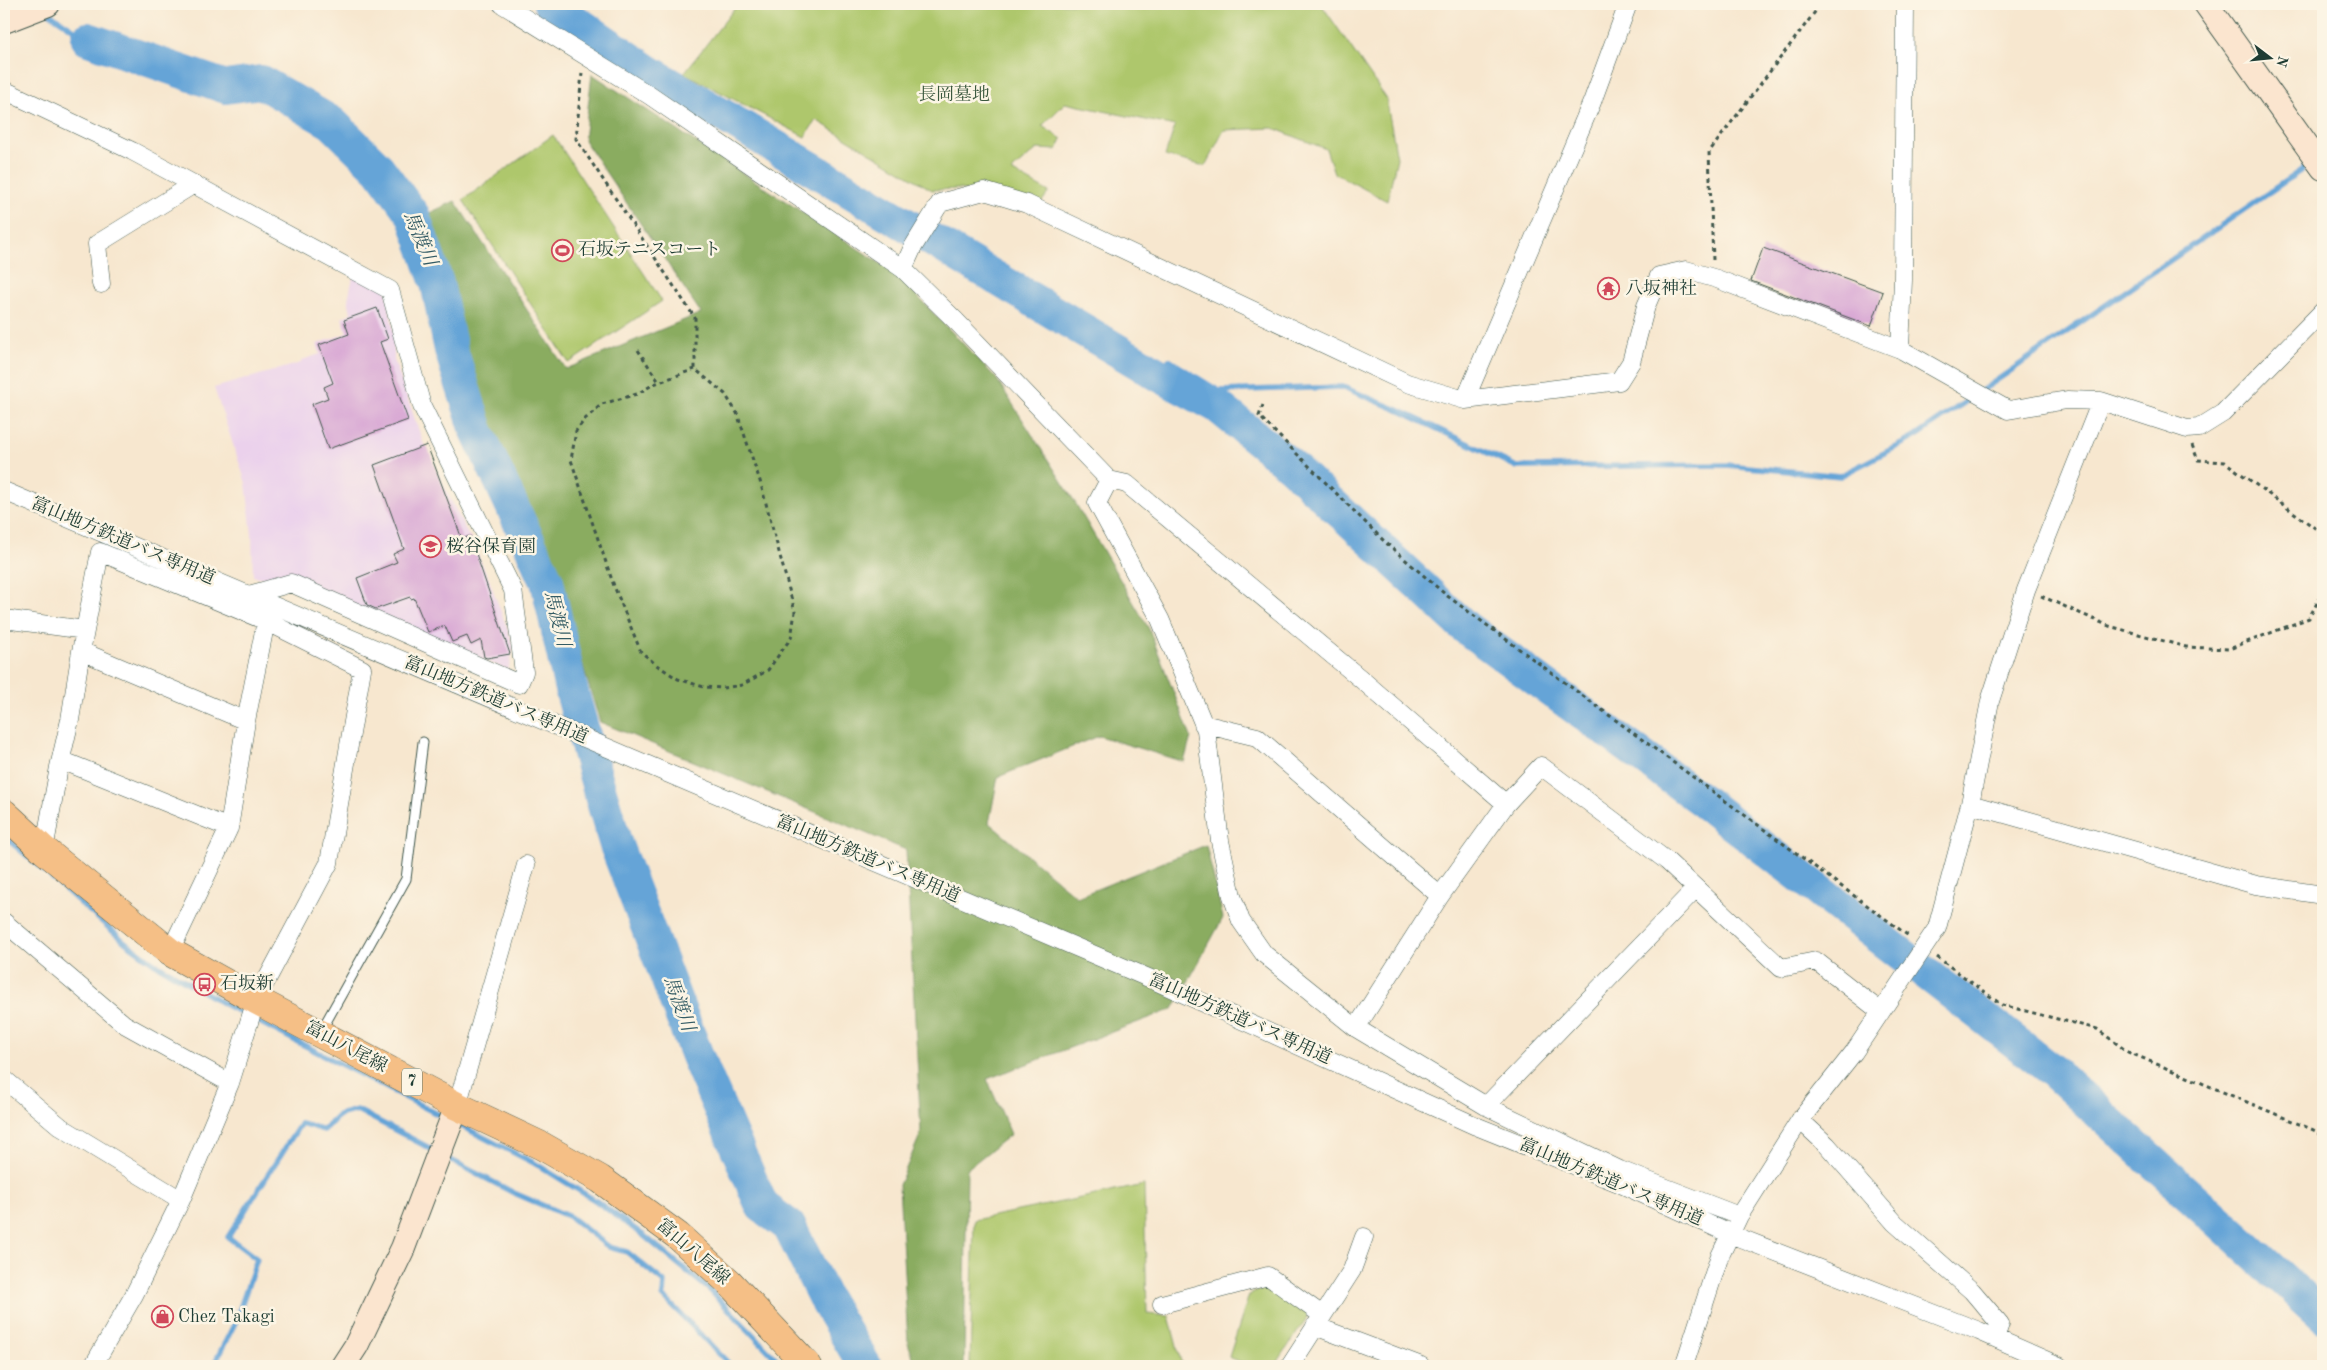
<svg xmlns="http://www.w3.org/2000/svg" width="2327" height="1370" font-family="'Old Standard TT','Noto Serif JP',serif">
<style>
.built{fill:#ebd1ec}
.green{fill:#aec76c;stroke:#668250}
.forest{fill:#8aac60;stroke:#54744a}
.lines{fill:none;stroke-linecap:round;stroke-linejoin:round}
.stream{stroke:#65a4d7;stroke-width:5.5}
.river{stroke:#65a4d7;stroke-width:34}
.building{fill:#d5a1d3}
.lane-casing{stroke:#3f564b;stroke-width:11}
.street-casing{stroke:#3f564b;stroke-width:19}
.secondary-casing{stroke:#3f564b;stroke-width:26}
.primary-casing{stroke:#3f564b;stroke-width:29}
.path{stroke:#3f564b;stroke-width:3;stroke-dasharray:4 4;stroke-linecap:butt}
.lane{stroke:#fff;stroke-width:9}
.street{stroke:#fff;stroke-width:18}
.secondary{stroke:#fbe5cf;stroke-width:24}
.primary{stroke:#f5bf86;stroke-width:28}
.labels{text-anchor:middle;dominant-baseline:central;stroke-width:5;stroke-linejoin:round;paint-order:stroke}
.shield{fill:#fcf5e5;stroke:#617469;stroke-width:1}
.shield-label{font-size:16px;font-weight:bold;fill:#1f3d34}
.park-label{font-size:18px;fill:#3c593f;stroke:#fcf5e5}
.poi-label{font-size:18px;fill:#1f3d34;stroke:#fcf5e5;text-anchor:start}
.street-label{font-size:18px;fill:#1f3d34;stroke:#fcf5e5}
.water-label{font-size:19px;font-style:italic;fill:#345c65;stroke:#fcf5e5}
</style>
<rect width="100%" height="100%" fill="#fcf5e5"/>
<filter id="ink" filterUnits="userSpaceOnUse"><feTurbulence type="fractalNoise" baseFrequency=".02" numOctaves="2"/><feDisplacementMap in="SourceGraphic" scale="10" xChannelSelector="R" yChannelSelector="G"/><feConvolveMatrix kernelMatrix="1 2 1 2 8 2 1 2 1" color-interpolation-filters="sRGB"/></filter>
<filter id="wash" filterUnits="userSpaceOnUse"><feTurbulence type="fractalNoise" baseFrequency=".0096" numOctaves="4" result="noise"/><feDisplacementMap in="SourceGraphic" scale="20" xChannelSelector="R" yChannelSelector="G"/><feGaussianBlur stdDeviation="1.12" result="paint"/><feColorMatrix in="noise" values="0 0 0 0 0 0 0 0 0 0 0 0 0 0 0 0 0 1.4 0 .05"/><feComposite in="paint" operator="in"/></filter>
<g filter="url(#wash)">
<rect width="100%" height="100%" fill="#f7e7cf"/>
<!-- built -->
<path class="built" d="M356 264 385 279 394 336V360L423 442 487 574 514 647 508 670 291 583 253 576 252 535 246 483 214 388 301 363 302 360 320 354 317 344 347 333 342 318 351 313 348 299Z"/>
<!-- green -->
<path class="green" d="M738 4H1321L1386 98 1397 158 1387 201 1334 173 1326 149 1273 128 1224 130 1205 166 1165 156 1175 126 1065 103 1042 126 1062 139 1057 150 1037 149 1011 171 1049 192 1040 204 959 189 932 190 816 120 805 137 684 73Z
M553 135 662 301 569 363 463 200Z
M1144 1185 1147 1314 1169 1316 1182 1366H970L974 1220Z
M1269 1286 1310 1313 1275 1366H1251L1229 1357 1249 1295Z"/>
<!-- forest -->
<path class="forest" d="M592 74 895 273 996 378 1073 499 1149 629 1191 737 1184 762 1099 736 998 777 989 823 1077 897 1206 845 1223 918 1173 1009 987 1079 1011 1134 967 1169 964 1366H916L908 1343 899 1185 921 1133 906 850 600 722 554 571 491 442 423 216 455 201 566 369 701 313 584 140Z"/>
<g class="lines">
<!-- stream -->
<path class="stream" d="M46 11 88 39
M1159 375 1169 360 1219 391 1343 387 1398 410 1517 467 1727 465 1840 476 1913 438 2313 162
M4 836 125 942 154 963 228 1006 447 1119
M457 1124 536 1164 596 1201 643 1235 710 1290 783 1366
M443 1156 514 1193 570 1217 609 1247 627 1252 664 1282 663 1296 731 1366
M213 1366 235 1323 257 1259 228 1237 301 1123 324 1130 339 1115 357 1110 435 1151"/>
<!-- river -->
<path class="river" d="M550 4 648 71 1159 375 1217 406 1291 466 1466 628 1703 801 2053 1071 2323 1316
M88 39 226 87 261 82 332 123 379 169 413 215 437 283 451 350 477 431 547 581 570 685 600 792 616 845 697 1056 762 1206 789 1226 824 1297 865 1366"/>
</g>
<g id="blocks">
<!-- building -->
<path class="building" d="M1763 248 1883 292 1871 326 1751 281Z
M377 308 388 339 380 342 408 420 328 449 312 404 328 398 324 387 333 383 319 345 349 334 344 320Z
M427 445 462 539 470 536 510 654 487 658 484 657 481 640 471 645 467 636 452 642 445 626 428 632 414 598 411 599 410 597 376 609 367 605 357 578 397 562 393 554 404 549 374 465Z"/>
</g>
</g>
<g filter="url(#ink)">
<use href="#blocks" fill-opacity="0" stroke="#3f564b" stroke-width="1"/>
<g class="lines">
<defs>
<path id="lane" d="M321 1031 406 879 423 742"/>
<path id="street" d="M502 4 649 95 903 269 956 321 1109 480 1127 484 1361 679 1506 804 1440 896 1356 1028
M4 90 132 151 390 290 422 406 513 590 524 672 519 684 291 583 249 595
M903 269 913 247 940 203 984 191 1027 204 1407 383 1465 400 1619 381 1631 362 1646 306 1659 276 1686 270 1717 279 1900 349 2008 410 2067 400 2101 401 2187 429 2199 428 2223 413 2323 311
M101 284 97 244 194 184
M1900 349 1903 280 1905 4
M1465 400 1592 102 1628 4
M1109 480 1097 503 1160 619 1206 730 1220 841 1232 896 1241 921 1264 954 1356 1028 1486 1106 1620 1170 1739 1216
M4 491 1151 979 1476 1126 1621 1184 1730 1234 1979 1331 2059 1366
M4 619 85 630
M81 651 246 721
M1203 724 1257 737 1440 896
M61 760 229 828
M1506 804 1541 766 1667 861 1781 968 1816 961 1881 1012
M1970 804 2256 885 2323 895
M44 850 59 767 70 720 80 657 100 552 266 621 362 669 329 863 256 1000 230 1083 181 1200 134 1295 93 1366
M4 922 124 1024 230 1083
M170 952 229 828 246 721 266 621
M4 1079 61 1127 181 1200
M457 1106 526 865
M1486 1106 1696 888
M1800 1120 1827 1145 1895 1223 1972 1291 2000 1324 1995 1338
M1162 1304 1268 1276 1322 1315
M1315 1326 1421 1366
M1290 1366 1352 1270 1364 1237
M1684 1366 1719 1258 1739 1216 1800 1120 1854 1052 1937 928 1970 804 1990 701 2026 590 2101 401"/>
<path id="secondary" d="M2206 4 2323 168
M4 21 48 4
M343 1366 356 1346 403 1248 457 1106"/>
<path id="primary" d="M4 813 44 850 170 952 256 1000 457 1106 542 1146 600 1179 678 1236 729 1282 808 1366"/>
</defs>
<!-- lane casing -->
<use href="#lane" class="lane-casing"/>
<!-- street casing -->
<use href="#street" class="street-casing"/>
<!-- secondary casing -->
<use href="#secondary" class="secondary-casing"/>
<!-- primary casing -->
<use href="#primary" class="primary-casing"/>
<!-- path -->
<path class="path" d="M582 73 576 139 695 318V369L725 394 737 413 760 481 795 612 791 638 768 670 742 685 723 688 704 687 678 679 658 666 641 652 614 586 571 460 576 431 585 419 602 404 637 394 654 384 695 369
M1713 260 1709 152 1821 4
M638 350 659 382
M1263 405 1259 416 1385 542 1446 595 1910 937
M2192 445 2198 460 2225 462 2323 534
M2041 596 2109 626 2186 647 2229 649 2309 618 2323 592
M1937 957 2002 1005 2097 1029 2128 1052 2323 1134"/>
<!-- lane -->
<use href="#lane" class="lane"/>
<!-- street -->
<use href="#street" class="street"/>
<!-- secondary -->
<use href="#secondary" class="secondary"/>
<!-- primary -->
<use href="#primary" class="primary"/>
</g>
</g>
<!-- icons -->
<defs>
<symbol id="stadium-ring" viewBox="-11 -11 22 22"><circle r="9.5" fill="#fcf5e5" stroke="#d1495b" stroke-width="1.5"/><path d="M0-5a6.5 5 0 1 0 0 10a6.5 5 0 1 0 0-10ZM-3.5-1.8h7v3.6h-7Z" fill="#d1495b"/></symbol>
<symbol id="temple-ring" viewBox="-11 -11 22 22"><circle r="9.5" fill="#fcf5e5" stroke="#d1495b" stroke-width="1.5"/><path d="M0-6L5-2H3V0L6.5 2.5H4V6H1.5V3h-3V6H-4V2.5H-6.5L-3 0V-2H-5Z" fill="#d1495b"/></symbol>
<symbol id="school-ring" viewBox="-11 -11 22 22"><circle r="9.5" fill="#fcf5e5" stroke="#d1495b" stroke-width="1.5"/><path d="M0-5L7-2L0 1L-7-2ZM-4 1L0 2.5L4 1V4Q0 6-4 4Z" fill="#d1495b"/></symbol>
<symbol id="bus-ring" viewBox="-11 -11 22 22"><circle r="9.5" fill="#fcf5e5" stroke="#d1495b" stroke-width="1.5"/><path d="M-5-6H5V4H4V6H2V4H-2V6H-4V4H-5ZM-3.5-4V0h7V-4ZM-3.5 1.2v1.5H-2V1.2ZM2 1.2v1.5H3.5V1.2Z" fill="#d1495b"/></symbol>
<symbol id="shop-ring" viewBox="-11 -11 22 22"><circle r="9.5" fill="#fcf5e5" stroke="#d1495b" stroke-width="1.5"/><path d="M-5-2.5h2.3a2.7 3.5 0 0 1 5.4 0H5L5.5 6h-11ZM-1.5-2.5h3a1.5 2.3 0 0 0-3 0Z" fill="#d1495b"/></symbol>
</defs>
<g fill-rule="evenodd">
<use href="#stadium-ring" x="550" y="238" width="25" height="25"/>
<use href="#temple-ring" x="1596" y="276" width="25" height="25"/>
<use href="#school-ring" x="418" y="534" width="25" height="25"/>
<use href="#bus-ring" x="192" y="972" width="25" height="25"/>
<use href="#shop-ring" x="150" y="1304" width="25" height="25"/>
</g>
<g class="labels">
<!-- shield labels -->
<rect class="shield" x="402" y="1068.5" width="20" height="27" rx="4"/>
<g class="shield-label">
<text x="412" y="1082">7</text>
</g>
<!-- park labels -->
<g class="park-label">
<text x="954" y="95">長岡墓地</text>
</g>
<!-- poi labels -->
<g class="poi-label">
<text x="578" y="250">石坂テニスコート</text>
<text x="1625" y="289">八坂神社</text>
<text x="446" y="547">桜谷保育園</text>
<text x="220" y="984">石坂新</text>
<text x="178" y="1317">Chez Takagi</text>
</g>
<!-- street labels -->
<g class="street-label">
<text transform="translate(123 541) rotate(23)">富山地方鉄道バス専用道</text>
<text transform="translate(496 700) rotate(23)">富山地方鉄道バス専用道</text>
<text transform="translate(868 859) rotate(23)">富山地方鉄道バス専用道</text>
<text transform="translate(1240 1019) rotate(24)">富山地方鉄道バス専用道</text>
<text transform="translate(346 1047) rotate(28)">富山八尾線</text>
<text transform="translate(1611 1182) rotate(23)">富山地方鉄道バス専用道</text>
<text transform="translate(693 1252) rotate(41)">富山八尾線</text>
</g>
<!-- water labels -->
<g class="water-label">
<text transform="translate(419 239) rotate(67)">馬渡川</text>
<text transform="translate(556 619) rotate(76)">馬渡川</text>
<text transform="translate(678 1004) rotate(70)">馬渡川</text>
</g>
</g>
<!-- margin -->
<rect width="2327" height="1370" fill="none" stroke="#fcf5e5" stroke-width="20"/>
<!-- north arrow -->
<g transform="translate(2270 58) rotate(106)" stroke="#fcf5e5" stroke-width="4" paint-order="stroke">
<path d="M0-4L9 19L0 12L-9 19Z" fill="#1f3d34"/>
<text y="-8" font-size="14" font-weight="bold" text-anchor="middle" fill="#1f3d34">N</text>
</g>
</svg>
